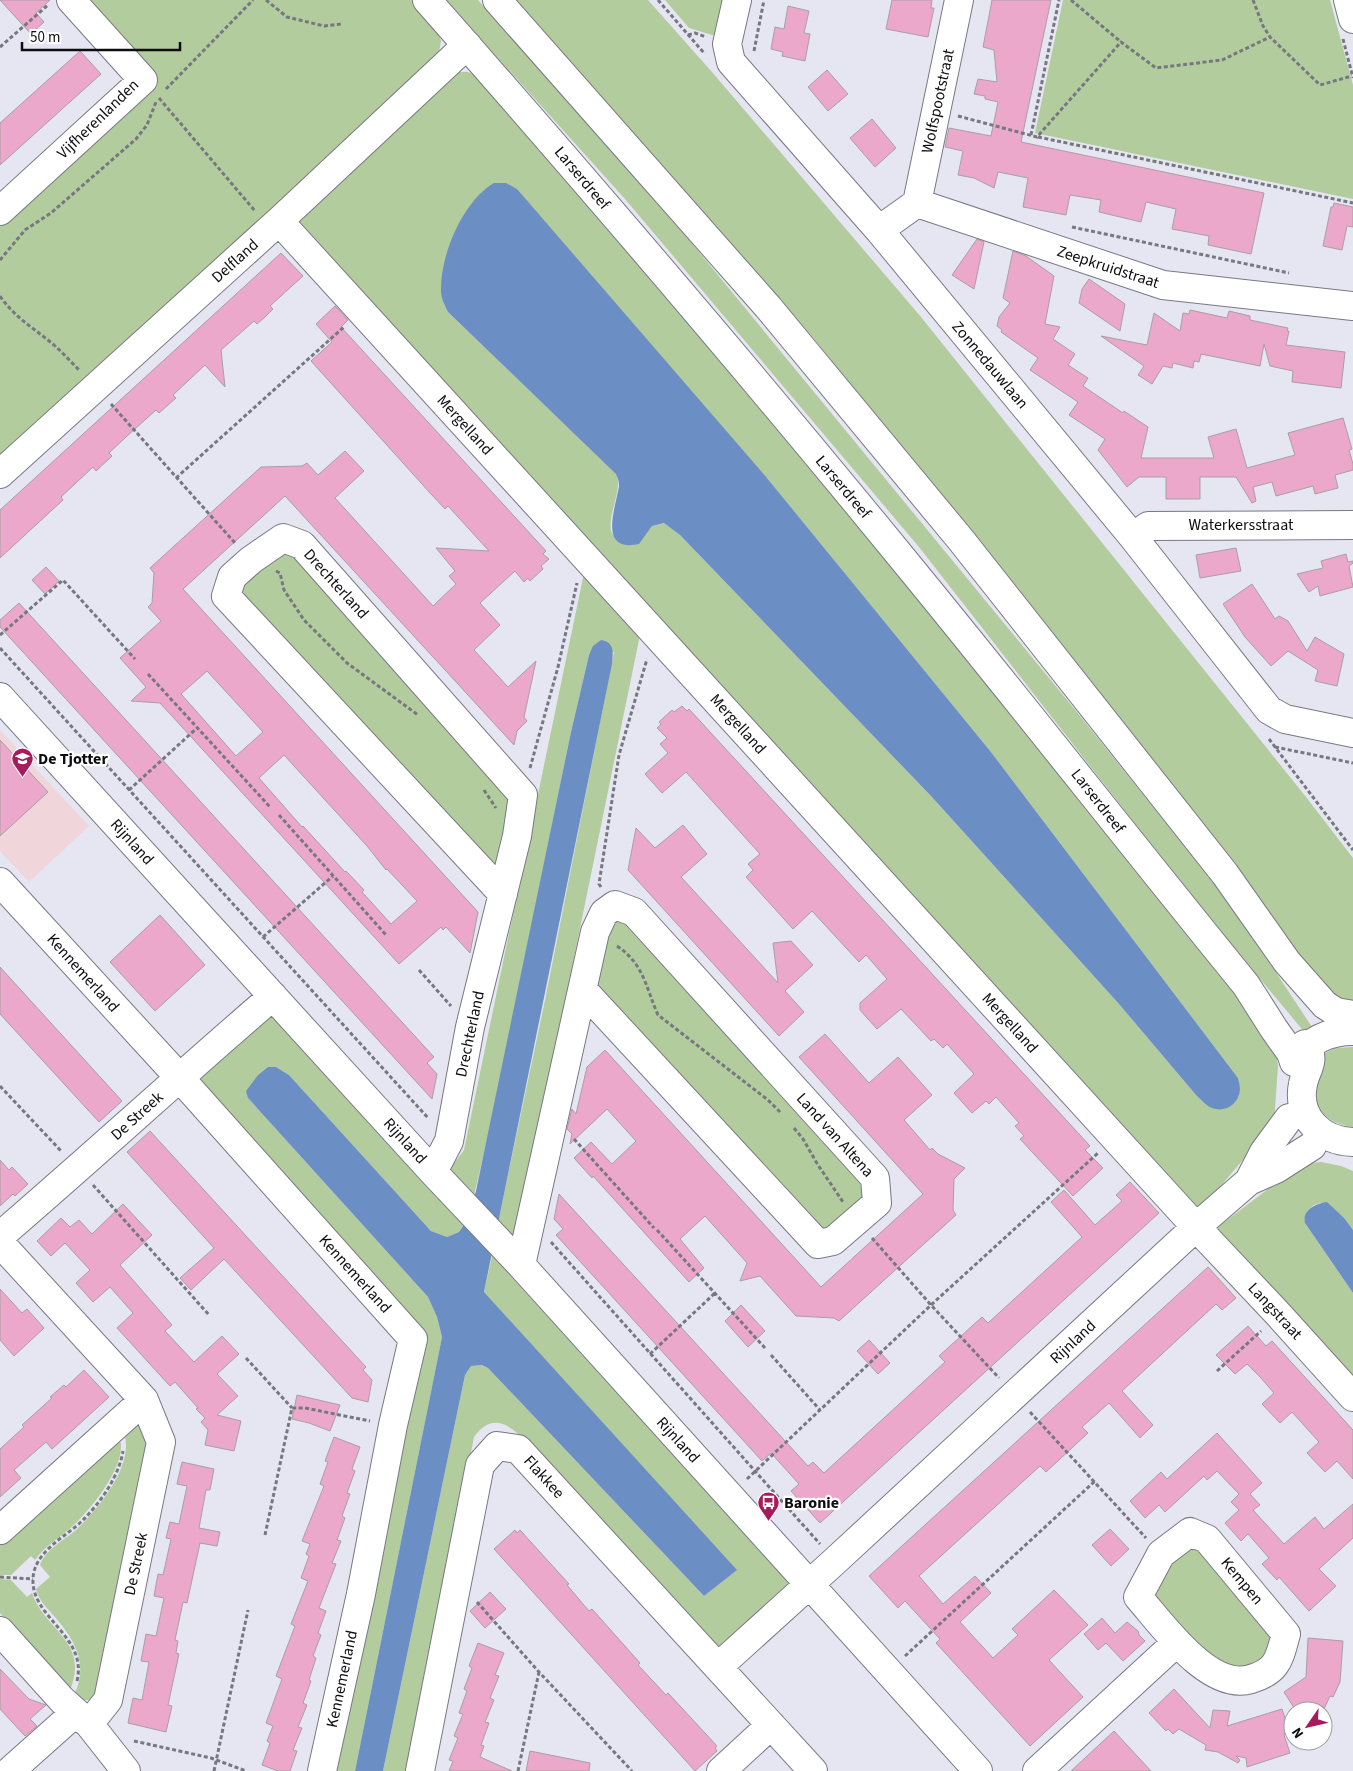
<svg xmlns="http://www.w3.org/2000/svg" width="1353" height="1771" font-family="'Source Sans 3',sans-serif">
<style>
.education{fill:#f0d6da}
.green{fill:#b2cc9e;fill-rule:evenodd}
.water{fill:#6b8fc5}
.building{fill:#eba8cb;stroke:#aa9ea4;fill-rule:evenodd}
.lines{fill:none;stroke-linecap:round;stroke-linejoin:round}
.minor-casing{stroke:#787983;stroke-width:30}
.major-casing{stroke:#787983;stroke-width:30}
.path{stroke:#77777f;stroke-width:3;stroke-dasharray:4 2.5;stroke-linecap:butt}
.minor{stroke:#fff;stroke-width:28}
.major{stroke:#fff;stroke-width:28}
.labels{text-anchor:middle;dominant-baseline:central;stroke-width:4.5;stroke-linejoin:round;paint-order:stroke}
.street-label{font-size:16px;fill:#0d0d11;stroke:#fff}
.poi-label{font-size:16px;font-weight:bold;fill:#0d0d11;stroke:#fff;text-anchor:start}
</style>
<rect width="100%" height="100%" fill="#e5e6f2"/>
<!-- education -->
<path class="education" d="M0 730 89 826 29 882 0 851Z"/>
<!-- green -->
<path class="green" d="M87 0H413L435 24 441 41 438 58 0 458V221L134 101Z
M446 0H478L690 241 1072 706 1230 903 1314 1030 1306 1034 1197 903 919 547 625 199Z
M516 0H648L712 72 921 317 1306 797 1353 858V1006L1339 1004 1323 988 1257 897 986 552 815 340Z
M665 0H730L722 38 689 28Z
M1063 0H1330L1353 85V199L1035 133Z
M453 72H468L480 77 748 389 1029 730 1269 1033 1276 1050 1278 1066 1274 1123 1198 1213 289 221ZM444 304 767 478 991 752 1238 1078 1240 1090 1238 1098 1196 1095 1119 1004 931 796 680 535 665 523 652 526 638 544 618 541C616 538 612 534 611 531 608 512 622 493 617 474L448 312Z
M286 548 513 801 496 883 235 594Z
M584 573 640 635 515 1246 497 1227 545 1000 614 652 589 655 571 732 492 1118 473 1200 447 1173 464 1150Z
M612 892 879 1188 827 1236 593 988Z
M271 1011 465 1222 459 1232 447 1237 431 1231 289 1075 276 1067H268L258 1075 248 1098 428 1297 437 1317 442 1337 355 1771H332L418 1358 192 1083Z
M1353 1047V1127C1335 1125 1314 1114 1316 1093 1317 1078 1325 1072 1323 1054L1336 1048Z
M1321 1162 1341 1166 1353 1171V1230L1345 1219 1321 1203 1314 1205 1307 1211 1305 1223 1353 1293V1378L1214 1230 1301 1164Z
M493 1252 795 1585 716 1650 524 1439C506 1422 491 1414 474 1437L410 1771H383L465 1375 471 1366 482 1365 488 1368 704 1596 736 1570 484 1292Z
M137 1423 142 1425 148 1437 99 1692 89 1700H79L74 1695C89 1665 75 1640 55 1617 47 1608 39 1601 36 1589L50 1577 40 1565C45 1550 64 1540 76 1530 98 1509 135 1465 124 1433Z
M118 1435C132 1458 94 1505 78 1521 65 1535 46 1544 35 1560L31 1556 11 1575H0V1544Z
M1194 1544 1275 1634 1263 1662 1225 1672 1141 1592Z
M0 1579 11 1580 27 1597 32 1593C45 1631 90 1641 70 1690L0 1613Z"/>
<!-- water -->
<path class="water" d="M494 183H506L517 189 767 478 991 752 1238 1078C1239 1082 1240 1086 1240 1090 1239 1104 1225 1113 1212 1108 1206 1106 1201 1099 1196 1095L1119 1004 931 796 680 535 664 523 652 526 639 544C597 553 616 507 619 486 619 482 618 478 616 474L448 312C445 306 441 298 441 291 440 255 463 201 494 183Z
M601 640C615 642 613 653 612 664L484 1292 737 1570 704 1596 488 1368 482 1365 471 1366 465 1375 383 1771H355L442 1337 437 1317 428 1297 248 1098 246 1091 258 1075 268 1067H276L289 1075 431 1231 447 1237 459 1232 467 1220 476 1191 571 732 589 655 593 646Z
M1327 1202 1345 1219 1353 1230V1293L1305 1223C1302 1209 1316 1204 1327 1202Z"/>
<!-- building -->
<path class="building" d="M0 0H50L36 13 44 22 31 34Z
M892 0H932L931 8H934L928 37 886 29Z
M992 0H1051L1021 142 1264 193 1251 254 1208 245 1209 236 1172 229 1176 209 1146 202 1141 222 1099 212 1101 200 1070 195 1066 215 1023 207 1028 178 998 172 994 188 974 178 958 175 963 151 945 147 949 128 991 136 998 102 985 99V96L974 94 978 79 997 82 994 50 983 47Z
M788 6 809 11 804 33 810 34 805 61 782 56 783 52 771 49 775 27 784 29Z
M80 51 101 74 0 165V123Z
M827 70 848 94 828 111 808 87Z
M872 119 896 148 875 167 850 138Z
M1334 203 1353 207V227L1347 226 1342 250 1323 246 1331 207H1333Z
M977 239 984 242 974 289 952 275Z
M1013 251 1026 256 1054 276 1045 324 1060 327 1053 339 1075 354 1068 365 1088 378 1083 386 1123 413 1124 411 1148 427 1141 458H1214L1208 437 1236 429 1247 468 1295 455 1288 433 1343 418 1352 449 1349 450 1353 464V470L1335 475 1338 488 1315 494 1313 486 1276 496 1272 482 1253 487 1256 501 1252 503 1236 477H1200V499H1166V477H1139L1127 487 1098 450 1105 439 1069 415 1078 402 1030 370 1038 358 1001 332 1002 330 997 326 999 317 1010 303 1003 298Z
M281 253 303 276 270 306 273 309 265 317 257 324 254 321 221 350 225 387 205 365 173 395 176 398 159 413 156 410 126 437 109 453 112 456 96 471 93 467 61 497 63 500 0 558V510Z
M1089 279 1125 304 1120 331 1079 303 1082 289Z
M335 306 348 320 341 327 546 551 543 554 549 559 541 566 543 569 530 581 528 578 524 582 515 571 480 603 500 625 474 650 508 687 536 661 524 717 527 721 517 731 514 745 285 496 183 589 478 912 470 953 446 927 443 930 441 927 399 964 160 703 131 701 146 687 120 658 161 621 148 607 152 603 154 573 150 568 261 467 302 466 307 463 318 475 345 451 364 471 335 498 433 606 456 584 449 576 455 571 436 548 489 551 448 506 445 509 431 494 311 361 332 342 316 324ZM207 671 263 732 236 756 181 694ZM284 755 367 846 386 870 387 869 417 901 391 924 362 892 364 890 346 871 345 872 303 826 302 827 259 778Z
M1190 310 1227 318 1229 311 1250 316V320L1288 328 1287 331H1289L1286 345 1345 352 1341 388 1292 382 1293 371 1270 366 1264 344 1260 366 1201 354 1199 362 1194 361 1193 368 1173 363 1172 368 1163 366 1152 384 1138 375 1144 366 1101 336 1147 345 1154 313 1180 331 1183 313 1189 314Z
M1236 548 1241 571 1200 578 1196 555Z
M1346 554 1348 562 1353 561V563L1349 566 1353 587 1320 596 1318 586 1309 592 1297 574 1323 568 1321 561Z
M46 567 59 581 45 594 32 580Z
M1252 584 1275 619 1279 616 1288 621 1307 651 1315 637 1344 654 1337 686 1315 681 1318 670 1288 651 1271 666 1245 637 1223 604Z
M19 603 434 1057 427 1063 437 1074 432 1099 0 627V620Z
M682 706 687 711 689 709 1090 1146 1085 1150 1103 1168 1073 1196 1020 1139 1024 1136 1015 1126 1019 1123 996 1097 989 1104 986 1101 972 1113 954 1093 974 1074 947 1044 943 1048 934 1039 931 1041 901 1009 877 1029 868 1019 860 1010V1003L887 979 866 955 859 962 812 911 793 929 746 877 753 870 748 864 760 854 686 772 662 793 645 774 668 753 660 744 667 738 657 728 661 724 659 722 672 710 674 712Z
M0 740 48 792 0 836Z
M683 825 707 854 681 877 778 983 773 943 791 941 813 965 785 991 804 1012 779 1036 628 870 636 828 655 848Z
M160 915 205 965 155 1011 110 962Z
M0 967 122 1101 99 1122 0 1014Z
M825 1034 869 1083 898 1057 932 1095 904 1120 930 1150 932 1148 938 1154 965 1168 954 1179 953 1210 956 1215 839 1321 834 1318 796 1316 760 1276 740 1281 747 1263 705 1216 680 1239 704 1268 689 1282 593 1176 592 1178 574 1158 591 1142 612 1164 636 1141 607 1109 570 1144 572 1134 567 1129 572 1109 576 1114 587 1067 605 1050 821 1287 923 1194 799 1057Z
M150 1131 366 1367 363 1370 372 1380 368 1402 352 1398 224 1259 191 1290 180 1278 214 1248 127 1152Z
M0 1160 9 1170 12 1167 28 1184 15 1196 13 1194 0 1206Z
M1130 1182 1159 1213 820 1523 791 1491 799 1484 771 1453 762 1461 556 1235 563 1229 554 1219 559 1194 808 1466 813 1462 824 1473 945 1362 939 1356 982 1317 988 1323 1082 1237 1051 1202 1064 1190 1095 1225 1122 1201 1116 1195Z
M123 1204 152 1235 120 1265 172 1325 165 1331 194 1362 222 1336 239 1354 217 1374 238 1396 217 1415 241 1421 234 1451 205 1445 208 1430 201 1422 205 1418 196 1409 198 1408 175 1382 170 1386 117 1328 133 1313 110 1287 93 1302 76 1283 90 1270 65 1243 51 1256 37 1241 61 1218 70 1227 79 1220 92 1234Z
M1208 1267 1236 1298 1222 1310 1216 1304 1122 1391 1153 1425 1140 1438 1109 1403 1082 1427 1088 1433 1046 1472 1040 1466 919 1576 943 1604 975 1576 991 1593 960 1622 993 1658 1018 1635 1012 1629 1054 1590 1088 1625 1049 1660 1083 1697 1030 1746 936 1643 940 1639 905 1601 898 1608 869 1576Z
M0 1289 22 1313 27 1309 44 1328 14 1356 0 1340Z
M741 1305 765 1331 748 1347 725 1321Z
M1248 1326 1266 1346 1272 1341 1353 1430V1479L1337 1461 1325 1472 1307 1453 1319 1442 1292 1412 1280 1423 1262 1404 1274 1393 1261 1378 1247 1364 1235 1374 1216 1355Z
M869 1340 890 1363 878 1374 857 1351Z
M84 1370 109 1397 52 1449 46 1442 14 1470 21 1478 0 1497V1449L24 1427 22 1425 52 1398 50 1397 64 1385 66 1387Z
M297 1395 340 1405 330 1431 309 1423 292 1419Z
M1217 1433 1262 1483 1250 1494 1260 1505 1253 1510 1284 1544 1315 1517 1324 1529 1353 1504V1538L1319 1569 1336 1586 1309 1611 1279 1577 1277 1580 1262 1564 1269 1558 1248 1534 1241 1541 1225 1523 1239 1510 1231 1502 1239 1494 1217 1471 1207 1480 1204 1476 1165 1512 1159 1505 1145 1518 1130 1501 1161 1472 1167 1479Z
M334 1437 360 1447 352 1469 355 1471 347 1493 350 1494 342 1516 345 1518 337 1540 341 1541 332 1563 336 1564 319 1608 326 1611 318 1633 321 1635 313 1656 316 1658 309 1680 311 1681 303 1703 307 1705 298 1727 302 1728 293 1750 297 1751 290 1771H278L262 1765 270 1743 267 1741 273 1726 266 1723 282 1679 276 1676 295 1626 291 1624 308 1581 301 1578 309 1556 306 1554 310 1544 302 1541 324 1486 320 1484 328 1462 325 1461Z
M182 1462 214 1469 210 1490H206L199 1528 220 1532 217 1546 200 1543 187 1603 183 1602 175 1640 178 1641 176 1653 179 1654 168 1705 172 1706 166 1732 128 1723 133 1698 142 1700 149 1662 141 1661 146 1634 156 1636 164 1598 154 1596 158 1574 163 1575 171 1539 166 1538 170 1522 179 1524 187 1486 177 1484Z
M1110 1529 1129 1549 1111 1566 1092 1545Z
M515 1530 517 1533 520 1530 569 1584 567 1585 589 1611 592 1609 640 1663 638 1665 666 1695 668 1693 717 1746 715 1748 717 1751 695 1771 494 1549Z
M490 1592 506 1609 485 1628 470 1611Z
M1102 1618 1115 1633 1127 1622 1138 1631 1139 1635 1145 1641 1123 1661 1106 1643 1098 1650 1084 1634Z
M1308 1638 1343 1641 1340 1682 1333 1697 1330 1696 1323 1711H1296L1284 1692 1306 1677Z
M478 1643 504 1653 495 1675 499 1676 490 1698 494 1700 485 1722 489 1723 481 1745 484 1746 480 1757 512 1771H449L453 1761 449 1760 458 1738 454 1736 463 1714 459 1713 467 1691 464 1689 472 1668 469 1666Z
M0 1669 29 1699 46 1705 30 1719 37 1726 25 1736 0 1709Z
M1174 1689 1210 1728 1213 1710 1230 1711 1227 1726 1282 1709 1288 1727 1284 1735 1290 1753 1247 1767 1246 1758 1236 1756 1240 1760 1238 1763 1218 1752 1205 1750 1206 1745 1179 1729 1173 1734 1168 1729 1166 1731 1149 1713Z
M1114 1731 1151 1771H1071Z
M530 1751 590 1763 589 1771H526Z"/>
<g class="lines">
<defs>
<path id="minor" d="M737 0 727 44 731 62 879 230 1133 537 1269 710 1285 719 1353 733
M1348 0 1353 19
M917 203 959 0
M0 211 143 80 71 0
M279 221 1196 1227 1279 1315 1353 1397
M879 230 917 203 1163 285 1353 306
M0 474 279 221 467 45
M1133 537 1148 526 1353 525
M0 697 433 1172 521 1265 978 1771
M0 882 179 1077 413 1339 393 1425 361 1594 322 1771
M433 1172 449 1141 470 1027 517 836 523 795 302 545 283 538 251 560 232 577 226 596 503 894
M1249 1181 1264 1152 1289 1118
M0 1236C92 1157 181 1075 273 996
M0 1243 144 1400 161 1442 108 1700 89 1724 62 1700 0 1631
M521 1265 595 932 604 913 615 905 634 912 875 1178 877 1203 833 1241 818 1244 583 990
M0 1530 144 1400
M1190 1532 1207 1539 1286 1634C1279 1659 1278 1671 1251 1679 1209 1692 1162 1624 1138 1597L1161 1554Z
M718 1667 835 1561 1196 1227 1249 1181 1276 1169 1312 1146
M89 1724 126 1771
M10 1771 75 1713
M420 1771 480 1465 497 1446 518 1449 813 1771
M721 1771 771 1725
M1037 1771 1177 1642"/>
<path id="major" d="M427 0C590 185 751 373 907 564 1021 703 1132 845 1246 985L1274 1029 1291 1053 1294 1062
M497 0 768 307 961 540 1225 874 1287 962 1325 1005 1336 1012 1353 1015
M1305 1044C1317 1061 1306 1068 1303 1084 1296 1117 1321 1141 1353 1142
M1295 1061C1308 1041 1329 1031 1353 1031"/>
</defs>
<!-- minor casing -->
<use href="#minor" class="minor-casing"/>
<!-- major casing -->
<use href="#major" class="major-casing"/>
<!-- path -->
<path class="path" d="M266 0 287 17 324 26 342 24
M658 0 704 53
M1071 0 1121 42
M1253 0 1263 26 1270 37 1320 85 1352 76
M688 35 695 33 706 37
M1343 39 1353 78
M0 47 48 5
M754 51 764 0
M166 89 253 0
M159 98 255 211
M958 116 1037 137 1121 42 1156 68 1222 60 1270 37
M1031 135 1059 0
M1038 137 1353 203
M1072 227 1289 273
M0 260 25 230 51 213 136 139 147 125 156 102
M0 296C14 317 35 329 54 345 63 353 71 362 79 370
M111 404 235 543
M176 478 345 326
M276 571 280 573 284 590 304 620 347 663 418 715
M0 635 63 580 135 659
M0 648 429 1119
M148 674 270 807
M1269 739 1353 850
M1275 747 1353 763
M530 768 558 667 577 583
M129 790 197 728
M484 790 496 808
M279 815 386 935
M601 887 599 884 619 755 647 659
M263 937 333 876
M617 946C644 964 646 988 658 1015L768 1100 780 1112
M419 970 451 1006
M0 1086 61 1151
M794 1128 803 1139 818 1165 843 1202
M574 1139 654 1228
M93 1185 209 1315
M657 1230 765 1348
M872 1238 931 1305 999 1378
M551 1242 820 1544
M650 1354 715 1293
M771 1355 820 1410
M246 1358 292 1408
M1217 1371 1261 1331
M1030 1412 1146 1538
M747 1479 931 1305 1098 1153
M265 1535 292 1408H305L370 1421
M0 1577 33 1579
M477 1602 539 1672 632 1771
M905 1656 1095 1481
M77 1681C88 1636 31 1618 33 1579 34 1551 66 1537 83 1520 101 1502 119 1476 123 1451
M134 1741 211 1758 246 1771
M214 1771 248 1610
M518 1771 539 1672"/>
<!-- minor -->
<use href="#minor" class="minor"/>
<!-- major -->
<use href="#major" class="major"/>
</g>
<!-- icons -->
<defs>
<symbol id="school-pin" viewBox="-11 -11 22 30"><path d="M0 17L-7.5 6A9.5 9.5 0 1 1 7.5 6Z" fill="#a81a5b" stroke="#fff"/><path d="M0-5L7-2L0 1L-7-2ZM-4 1L0 2.5L4 1V4Q0 6-4 4Z" fill="#fff"/></symbol>
<symbol id="bus-pin" viewBox="-11 -11 22 30"><path d="M0 17L-7.5 6A9.5 9.5 0 1 1 7.5 6Z" fill="#a81a5b" stroke="#fff"/><path d="M-5-6H5V4H4V6H2V4H-2V6H-4V4H-5ZM-3.5-4V0h7V-4ZM-3.5 1.2v1.5H-2V1.2ZM2 1.2v1.5H3.5V1.2Z" fill="#fff"/></symbol>
</defs>
<g fill-rule="evenodd">
<use href="#school-pin" x="10" y="746" width="25" height="34"/>
<use href="#bus-pin" x="756" y="1490" width="25" height="34"/>
</g>
<g class="labels">
<!-- street labels -->
<g class="street-label">
<text transform="translate(938 101) rotate(-78)">Wolfspootstraat</text>
<text transform="translate(98 119) rotate(-44)">Vijfherenlanden</text>
<text transform="translate(582 178) rotate(50)">Larserdreef</text>
<text transform="translate(235 261) rotate(-42)">Delfland</text>
<text transform="translate(1108 267) rotate(18)">Zeepkruidstraat</text>
<text transform="translate(990 365) rotate(50)">Zonnedauwlaan</text>
<text transform="translate(465 425) rotate(48)">Mergelland</text>
<text transform="translate(843 487) rotate(50)">Larserdreef</text>
<text x="1241" y="525">Waterkersstraat</text>
<text transform="translate(336 584) rotate(48)">Drechterland</text>
<text transform="translate(738 724) rotate(48)">Mergelland</text>
<text transform="translate(1098 801) rotate(52)">Larserdreef</text>
<text transform="translate(132 842) rotate(48)">Rijnland</text>
<text transform="translate(83 973) rotate(48)">Kennemerland</text>
<text transform="translate(1010 1023) rotate(48)">Mergelland</text>
<text transform="translate(470 1034) rotate(-78)">Drechterland</text>
<text transform="translate(137 1116) rotate(-42)">De Streek</text>
<text transform="translate(835 1135) rotate(48)">Land van Altena</text>
<text transform="translate(405 1141) rotate(48)">Rijnland</text>
<text transform="translate(355 1274) rotate(48)">Kennemerland</text>
<text transform="translate(1275 1311) rotate(47)">Langstraat</text>
<text transform="translate(1073 1342) rotate(-43)">Rijnland</text>
<text transform="translate(678 1440) rotate(48)">Rijnland</text>
<text transform="translate(544 1477) rotate(48)">Flakkee</text>
<text transform="translate(136 1564) rotate(-78)">De Streek</text>
<text transform="translate(1242 1581) rotate(50)">Kempen</text>
<text transform="translate(342 1679) rotate(-78)">Kennemerland</text>
</g>
<!-- poi labels -->
<g class="poi-label">
<text x="38" y="759">De Tjotter</text>
<text x="784" y="1503">Baronie</text>
</g>
</g>
<!-- north arrow -->
<g transform="translate(1308 1726) rotate(236)"><circle r="24" fill="#ffffff" stroke="#9e9ea0"/>
<path d="M0-4L9 19L0 12L-9 19Z" fill="#a81a5b"/>
<text y="-8" font-size="14" font-weight="bold" text-anchor="middle" fill="#0d0d11">N</text>
</g>
<!-- scale -->
<path d="M22 42v8h158v-8" fill="none" stroke="#0d0d11" stroke-width="2.5"/>
<text x="30" y="42" font-size="15" fill="#0d0d11" stroke="#ffffff" stroke-width="4" paint-order="stroke">50 m</text>
</svg>
